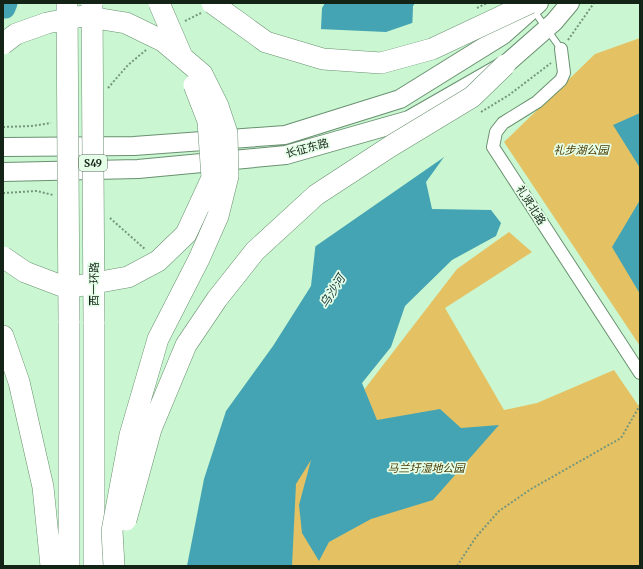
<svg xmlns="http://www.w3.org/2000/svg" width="643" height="569" font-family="Merriweather,'Noto Sans SC',serif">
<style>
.green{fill:#e4c264}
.water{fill:#44a4b3}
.pier{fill:#caf6d1}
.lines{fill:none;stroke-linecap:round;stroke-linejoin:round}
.river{stroke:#44a4b3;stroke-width:21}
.service-casing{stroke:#699170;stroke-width:8}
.minor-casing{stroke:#699170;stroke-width:14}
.secondary-casing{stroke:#699170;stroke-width:20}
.trunk-casing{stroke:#699170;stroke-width:22}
.path{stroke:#76967c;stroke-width:2;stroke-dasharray:2 2;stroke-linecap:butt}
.service{stroke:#fff;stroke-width:6}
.minor{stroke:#fff;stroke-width:12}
.secondary{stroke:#fff;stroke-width:18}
.trunk{stroke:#fff;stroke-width:21}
.trunk-bridge-casing{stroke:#699170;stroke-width:22;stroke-linecap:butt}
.trunk-bridge{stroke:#fff;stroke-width:21}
.labels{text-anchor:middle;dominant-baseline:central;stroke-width:3.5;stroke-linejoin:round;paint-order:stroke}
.shield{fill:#e4fee8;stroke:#526555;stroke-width:1}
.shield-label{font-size:10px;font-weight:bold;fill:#132316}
.street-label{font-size:11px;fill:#132316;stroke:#e4fee8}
.park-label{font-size:11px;font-style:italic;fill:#4b3a00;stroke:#e4fee8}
.water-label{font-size:12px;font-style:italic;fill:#163439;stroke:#e4fee8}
</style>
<rect width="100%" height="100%" fill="#caf6d1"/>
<!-- green -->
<path class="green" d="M640 38V346L504 142 595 54Z
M509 232 532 252 445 308 504 410 537 403 614 370 640 408V566H278L292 471 360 395 457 269Z"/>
<!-- water -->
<path class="water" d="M325 3H415L413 6 412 34 452 146 426 182 432 209 491 210 501 223 496 236 452 260 405 306 391 347 362 383 377 420 440 409 461 428 499 425 433 500 371 519 329 542 319 561 302 533 299 505 311 460 296 484 292 566H187L204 479 226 411 273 346 311 286 316 241 318 90 322 8Z
M640 113V168L613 125Z
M640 200V294L612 247Z"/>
<!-- pier -->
<path class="pier" d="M415 22 414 33 454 147 450 153 313 248 316 210 311 158 319 29 386 32Z"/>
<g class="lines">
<!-- river -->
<path class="river" d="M3 8H5L7 3"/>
<defs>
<path id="service" d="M534 11 561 49"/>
<path id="minor" d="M561 49 564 73 561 80 537 102 503 123 496 132 493 147 640 373"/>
<path id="secondary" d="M3 147 134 146 285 135 400 99 503 35 539 3
M3 172 138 169 286 155 409 120 505 65 554 22 570 3"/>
<path id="trunk" d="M69 321V566
M3 336 19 382 43 487 51 566
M94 566V322"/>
</defs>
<!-- service casing -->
<use href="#service" class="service-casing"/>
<!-- minor casing -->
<use href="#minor" class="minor-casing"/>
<!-- secondary casing -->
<use href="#secondary" class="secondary-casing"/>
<!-- trunk casing -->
<use href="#trunk" class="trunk-casing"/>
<!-- path -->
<path class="path" d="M477 8 487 3
M185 21 201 13
M568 40 594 3
M108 88 128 65 146 50
M481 112 509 95 551 63
M3 127 32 126 51 123
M3 193 37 191 53 195
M110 218 146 250
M457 566 476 537 499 511 531 489 621 438 640 405"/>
<!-- service -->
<use href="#service" class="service"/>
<!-- minor -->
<use href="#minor" class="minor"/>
<!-- secondary -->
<use href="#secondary" class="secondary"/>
<!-- trunk -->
<use href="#trunk" class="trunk"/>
<defs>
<path id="trunk-bridge" d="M67 3 69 321
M159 3 181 54
M212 3 266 42 323 59 381 63 432 49 530 3
M92 5 94 322
M3 44 16 34 47 23 83 16 126 23 163 41 202 74 218 106 227 133 228 176 218 216 199 259 158 339 130 435 112 531 114 566
M3 257 25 272 67 288 128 277 158 261 186 234 212 178 208 121 194 85
M126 520 151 429 186 345 217 299 255 251 316 195 391 146 472 97 505 65"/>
</defs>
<!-- trunk-bridge casing -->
<use href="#trunk-bridge" class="trunk-bridge-casing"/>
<!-- trunk-bridge -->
<use href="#trunk-bridge" class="trunk-bridge"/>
</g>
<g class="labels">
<!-- shield labels -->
<rect class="shield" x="79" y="155" width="28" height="16" rx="3"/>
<g class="shield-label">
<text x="93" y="163">S49</text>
</g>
<!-- street labels -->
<g class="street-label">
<text transform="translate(307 148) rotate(-15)">长征东路</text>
<text transform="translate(531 205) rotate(57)">礼贤北路</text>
<text transform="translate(94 284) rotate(-90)">西一环路</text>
</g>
<!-- park labels -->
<g class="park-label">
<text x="581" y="150">礼步湖公园</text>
<text x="426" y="468">马兰圩湿地公园</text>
</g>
<!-- water labels -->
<g class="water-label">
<text transform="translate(332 291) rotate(-58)">乌沙河</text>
</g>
</g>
<!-- border -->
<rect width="643" height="569" fill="none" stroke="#132316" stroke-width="8"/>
</svg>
